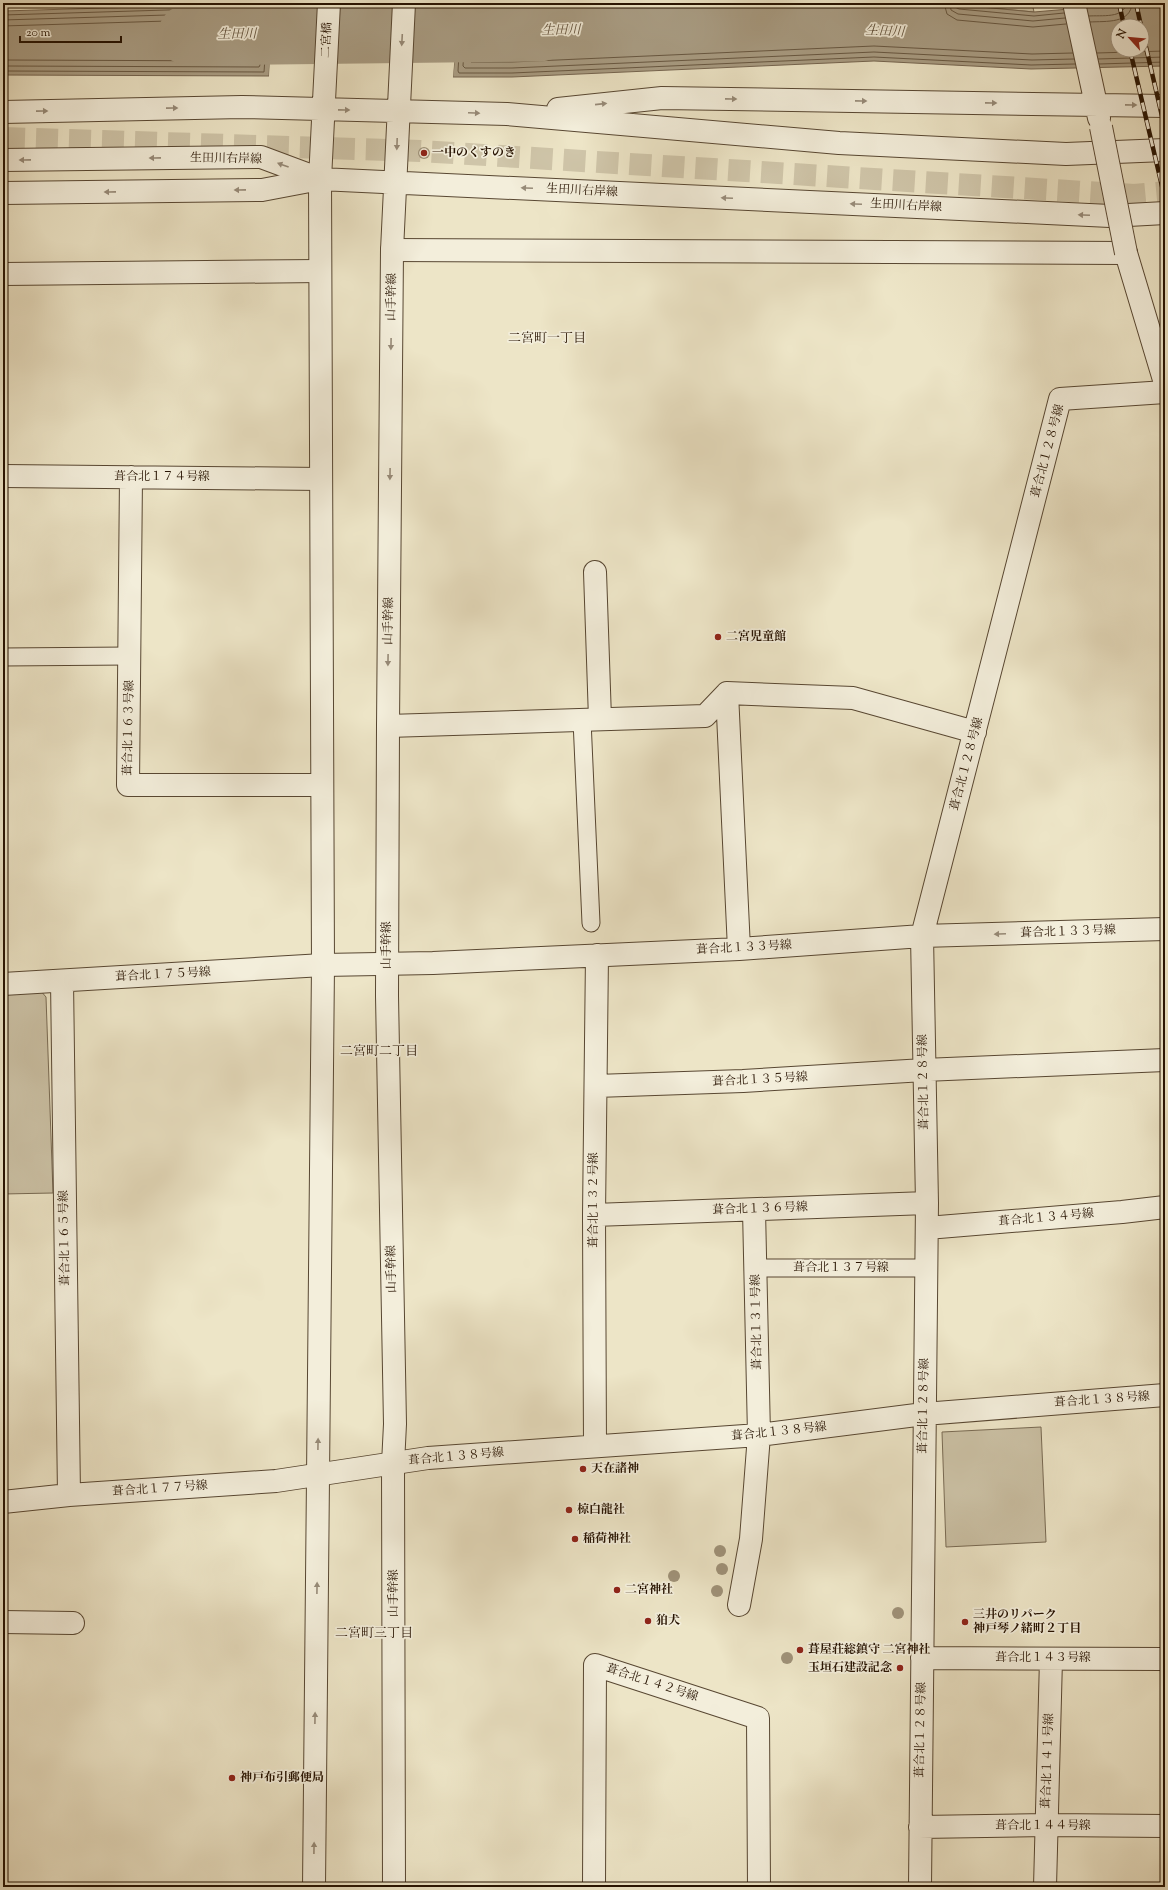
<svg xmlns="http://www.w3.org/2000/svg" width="1168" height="1890" font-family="'Sorts Mill Goudy','Noto Serif JP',serif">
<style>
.green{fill:#cbc1a5;stroke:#786a53}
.water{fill:#a99d84;stroke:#756550;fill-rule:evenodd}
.pier{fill:#ede5c7}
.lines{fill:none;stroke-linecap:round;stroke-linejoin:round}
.shore{stroke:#685842;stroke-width:1}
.river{stroke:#a99d84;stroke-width:61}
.tertiary-tunnel{stroke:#cfc5a9;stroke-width:22;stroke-dasharray:22 11;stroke-linecap:butt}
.service-casing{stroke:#584732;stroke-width:19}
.minor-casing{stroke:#584732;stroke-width:24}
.tertiary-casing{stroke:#584732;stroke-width:24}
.service{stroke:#f3eedb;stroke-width:17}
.minor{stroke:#f3eedb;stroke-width:22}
.tertiary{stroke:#f3eedb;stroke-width:22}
.rail-casing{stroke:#261201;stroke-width:4.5}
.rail{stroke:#f3eedb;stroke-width:3;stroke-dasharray:9;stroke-linecap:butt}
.tertiary-bridge-casing{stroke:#584732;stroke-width:24;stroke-linecap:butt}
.tertiary-bridge{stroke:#f3eedb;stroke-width:22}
.tree{fill:#9f9279}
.oneway{fill:#978b79}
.poi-dot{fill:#8f2418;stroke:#f3eedb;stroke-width:1.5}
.labels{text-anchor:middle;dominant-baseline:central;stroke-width:3.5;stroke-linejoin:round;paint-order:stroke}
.street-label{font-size:12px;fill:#261201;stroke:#f3eedb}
.poi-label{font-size:12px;font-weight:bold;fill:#261201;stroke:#f3eedb;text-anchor:start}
.water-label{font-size:13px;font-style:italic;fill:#61513c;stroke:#f3eedb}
.neighbourhood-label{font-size:13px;fill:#261201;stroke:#f3eedb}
</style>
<rect width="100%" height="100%" fill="#ede5c7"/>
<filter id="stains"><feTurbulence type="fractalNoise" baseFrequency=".005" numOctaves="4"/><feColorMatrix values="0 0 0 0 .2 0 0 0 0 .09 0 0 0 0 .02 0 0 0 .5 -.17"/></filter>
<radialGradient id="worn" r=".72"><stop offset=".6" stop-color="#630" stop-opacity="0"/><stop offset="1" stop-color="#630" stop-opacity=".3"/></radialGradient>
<!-- green -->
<path class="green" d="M938 3H1032L1034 12Z
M40 990 46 997 53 1193 3 1194V993Z
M1041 1427 1046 1542 946 1547 942 1432Z"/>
<!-- water -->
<path class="water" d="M273 3 269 76 3 75V11Z
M459 3H938L1034 12 1140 3H1165V66L1031 69 874 61 512 77H453ZM1118 26H1142V50H1118Z"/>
<!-- pier -->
<path class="pier" d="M273 3H275L271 76H269Z
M457 3H459L453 77H451Z"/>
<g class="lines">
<!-- shore -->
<path class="shore" d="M462 3 458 71 459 73H512L874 57 1031 65 1075 64
M467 3 463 66 465 68H512L874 52 1032 60 1074 59
M473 3 469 60 471 62H512L874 46 1032 54 1073 53
M944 3 947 14 957 20 1033 27 1066 24
M950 3 951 10 958 14 1033 21 1065 18
M955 3V7L959 9 1034 16 1064 13
M3 15 200 9 203 7 204 3
M1089 16C1101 15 1125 19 1126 3
M3 20 200 14 207 11 209 3
M1090 22C1106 21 1131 24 1132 3
M3 26 201 20 211 14 215 3
M1097 53 1165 51
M1098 59 1165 57
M3 60 253 61 255 59 258 3
M1099 64 1165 62
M3 66 259 67 260 65 264 3
M3 71 264 72 269 3"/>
<!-- river -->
<path class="river" d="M188 35 540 31"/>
<!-- tertiary-tunnel -->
<path class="tertiary-tunnel" d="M3 138 420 151 1134 195 1165 192"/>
<defs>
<path id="service" d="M3 657 129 656
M582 720 591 923
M755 1268H926"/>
<path id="minor" d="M392 250 1126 253
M3 274 320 271
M3 476 321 479
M131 477 128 785H322
M595 572 600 719
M727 693 739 949
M388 726 705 716 727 693 853 698 975 732
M62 981 69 1495
M3 984 323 965 433 963 739 949 922 936 1165 929
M596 1086 743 1081 924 1070 1165 1060
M594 1215 927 1203
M927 1228 1122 1212 1165 1207
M595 1446 594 1215 597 955
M3 1502 69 1495 276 1481 428 1458 759 1435 924 1414 1165 1395
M739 1605 751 1539 759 1435 754 1210
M3 1622 73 1623
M922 1658 1165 1659
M920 1827 1047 1825 1165 1826
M594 1887 595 1665 758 1718 759 1887
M920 1887 927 1203 922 936 1060 399 1165 392
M1045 1887 1051 1659"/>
<path id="tertiary" d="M1074 3 1099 118
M558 109 662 98 1165 106
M3 112 242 107 507 114 839 143 1066 154 1165 150
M3 160 261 157 320 179 1110 216 1165 213
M3 193 262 190 320 179
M1126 253 1165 383
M314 1887 323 965 320 179 329 3
M394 1887 393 1464 395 1424 387 996 388 726 392 250 404 3"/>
</defs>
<!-- service casing -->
<use href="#service" class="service-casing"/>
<!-- minor casing -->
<use href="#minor" class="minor-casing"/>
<!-- tertiary casing -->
<use href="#tertiary" class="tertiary-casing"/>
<!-- service -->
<use href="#service" class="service"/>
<!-- minor -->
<use href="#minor" class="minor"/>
<!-- tertiary -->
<use href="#tertiary" class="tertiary"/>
<defs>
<path id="rail" d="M1119 3 1124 26
M1136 3 1141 26
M1142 30 1165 129
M1130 50 1165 199"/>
</defs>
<!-- rail casing -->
<use href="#rail" class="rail-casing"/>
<!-- rail -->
<use href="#rail" class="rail"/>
<defs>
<path id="tertiary-bridge" d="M1101 127 1126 253"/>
</defs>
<!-- tertiary-bridge casing -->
<use href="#tertiary-bridge" class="tertiary-bridge-casing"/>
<!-- tertiary-bridge -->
<use href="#tertiary-bridge" class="tertiary-bridge"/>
</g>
<!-- trees -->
<g class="tree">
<circle cx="424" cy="153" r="6"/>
<circle cx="720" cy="1551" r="6"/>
<circle cx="722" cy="1569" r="6"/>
<circle cx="674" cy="1576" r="6"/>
<circle cx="717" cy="1591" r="6"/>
<circle cx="898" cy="1613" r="6"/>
<circle cx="787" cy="1658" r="6"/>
</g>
<!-- one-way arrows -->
<defs><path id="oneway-solid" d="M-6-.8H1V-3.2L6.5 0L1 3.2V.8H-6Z"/></defs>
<g class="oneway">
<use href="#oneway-solid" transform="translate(402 40) rotate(93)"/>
<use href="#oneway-solid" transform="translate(731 99) rotate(1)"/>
<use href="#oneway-solid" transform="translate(861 101) rotate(1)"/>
<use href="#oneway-solid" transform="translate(991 103) rotate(1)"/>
<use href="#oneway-solid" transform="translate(601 104) rotate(-6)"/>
<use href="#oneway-solid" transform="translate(1131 105) rotate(1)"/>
<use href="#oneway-solid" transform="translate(172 108) rotate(-1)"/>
<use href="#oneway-solid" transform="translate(344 110) rotate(1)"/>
<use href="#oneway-solid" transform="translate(42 111) rotate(-1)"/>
<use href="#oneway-solid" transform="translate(474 113) rotate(2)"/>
<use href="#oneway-solid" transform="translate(397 144) rotate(92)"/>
<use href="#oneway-solid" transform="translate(155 158) rotate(179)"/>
<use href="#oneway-solid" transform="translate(25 160) rotate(179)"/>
<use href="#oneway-solid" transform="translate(283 165) rotate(-160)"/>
<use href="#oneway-solid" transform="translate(527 188) rotate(-177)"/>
<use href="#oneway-solid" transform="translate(240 190) rotate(179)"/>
<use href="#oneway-solid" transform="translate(110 192) rotate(179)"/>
<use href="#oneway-solid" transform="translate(727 198) rotate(-177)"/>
<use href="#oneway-solid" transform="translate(856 204) rotate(-177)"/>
<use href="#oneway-solid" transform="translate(1084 215) rotate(-177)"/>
<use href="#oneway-solid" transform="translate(391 344) rotate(91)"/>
<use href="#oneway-solid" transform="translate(390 474) rotate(91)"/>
<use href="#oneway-solid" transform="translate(388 660) rotate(91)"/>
<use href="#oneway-solid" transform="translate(1000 934) rotate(178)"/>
<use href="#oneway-solid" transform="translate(318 1444) rotate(-89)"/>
<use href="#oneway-solid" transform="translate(317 1588) rotate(-89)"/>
<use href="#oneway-solid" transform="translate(315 1718) rotate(-89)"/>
<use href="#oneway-solid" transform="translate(314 1848) rotate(-89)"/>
</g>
<!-- markers -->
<g class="poi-dot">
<circle cx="424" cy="153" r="4"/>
<circle cx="718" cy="637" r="4"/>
<circle cx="583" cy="1469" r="4"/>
<circle cx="569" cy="1510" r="4"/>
<circle cx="575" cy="1539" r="4"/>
<circle cx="617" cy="1590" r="4"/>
<circle cx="648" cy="1621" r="4"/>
<circle cx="965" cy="1622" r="4"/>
<circle cx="800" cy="1650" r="4"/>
<circle cx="900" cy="1668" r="4"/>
<circle cx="232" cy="1778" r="4"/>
</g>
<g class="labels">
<!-- street labels -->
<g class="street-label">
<text transform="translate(327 40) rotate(-87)">二宮橋</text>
<text transform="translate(226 159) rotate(1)">生田川右岸線</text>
<text transform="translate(582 191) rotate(3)">生田川右岸線</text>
<text transform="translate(906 206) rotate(3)">生田川右岸線</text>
<text transform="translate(392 297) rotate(-89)">山手幹線</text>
<text transform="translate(1048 451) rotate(-75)">葺合北１２８号線</text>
<text x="162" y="477">葺合北１７４号線</text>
<text transform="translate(389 621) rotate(-89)">山手幹線</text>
<text transform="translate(129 728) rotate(-89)">葺合北１６３号線</text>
<text transform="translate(967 764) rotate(-75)">葺合北１２８号線</text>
<text transform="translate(1068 932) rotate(-2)">葺合北１３３号線</text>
<text transform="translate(387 945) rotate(-90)">山手幹線</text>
<text transform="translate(744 948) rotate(-3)">葺合北１３３号線</text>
<text transform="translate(163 975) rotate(-3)">葺合北１７５号線</text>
<text transform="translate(760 1080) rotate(-3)">葺合北１３５号線</text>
<text transform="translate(924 1082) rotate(-91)">葺合北１２８号線</text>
<text transform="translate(594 1200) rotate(-90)">葺合北１３２号線</text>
<text transform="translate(760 1209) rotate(-2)">葺合北１３６号線</text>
<text transform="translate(1046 1218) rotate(-5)">葺合北１３４号線</text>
<text transform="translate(65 1238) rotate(-91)">葺合北１６５号線</text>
<text x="841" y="1268">葺合北１３７号線</text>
<text transform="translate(392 1269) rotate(-91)">山手幹線</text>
<text transform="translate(757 1322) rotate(-91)">葺合北１３１号線</text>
<text transform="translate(1102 1400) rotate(-4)">葺合北１３８号線</text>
<text transform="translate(924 1406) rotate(-89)">葺合北１２８号線</text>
<text transform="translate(779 1432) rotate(-6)">葺合北１３８号線</text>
<text transform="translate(456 1457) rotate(-5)">葺合北１３８号線</text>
<text transform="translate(160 1489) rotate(-4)">葺合北１７７号線</text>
<text transform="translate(394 1593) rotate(-90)">山手幹線</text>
<text x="1043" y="1658">葺合北１４３号線</text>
<text transform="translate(652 1683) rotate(18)">葺合北１４２号線</text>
<text transform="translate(921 1730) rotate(-89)">葺合北１２８号線</text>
<text transform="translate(1048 1761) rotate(-88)">葺合北１４１号線</text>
<text x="1043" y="1826">葺合北１４４号線</text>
</g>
<!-- poi labels -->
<g class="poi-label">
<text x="432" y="153">一中のくすのき</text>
<text x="726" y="637">二宮児童館</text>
<text x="591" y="1469">天在諸神</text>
<text x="577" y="1510">椋白龍社</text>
<text x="583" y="1539">稲荷神社</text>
<text x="625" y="1590">二宮神社</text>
<text x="973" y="1615">三井のリパーク<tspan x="973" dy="14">神戸琴ノ緒町２丁目</tspan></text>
<text x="656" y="1621">狛犬</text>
<text x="808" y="1650">葺屋荘総鎮守 二宮神社</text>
<text x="892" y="1668" text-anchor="end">玉垣石建設記念</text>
<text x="240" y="1778">神戸布引郵便局</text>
</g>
<!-- water labels -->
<g class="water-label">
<text transform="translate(561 31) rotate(-1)">生田川</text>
<text transform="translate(885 32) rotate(3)">生田川</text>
<text transform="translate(237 35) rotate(-1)">生田川</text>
</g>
<!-- neighbourhood labels -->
<g class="neighbourhood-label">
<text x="547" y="339">二宮町一丁目</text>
<text x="379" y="1052">二宮町二丁目</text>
<text x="374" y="1634">二宮町三丁目</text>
</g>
</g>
<!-- margin -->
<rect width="1168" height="1890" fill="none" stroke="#ede5c7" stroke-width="16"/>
<rect x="4" y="4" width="1160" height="1882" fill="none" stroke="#261201" stroke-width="2"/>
<rect x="8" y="8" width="1152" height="1874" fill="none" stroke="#261201"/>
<!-- north arrow -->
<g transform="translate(1130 38) rotate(297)"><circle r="19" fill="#f3eedb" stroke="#a19684"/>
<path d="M0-3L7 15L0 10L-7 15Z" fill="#8f2418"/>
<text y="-6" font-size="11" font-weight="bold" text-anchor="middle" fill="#261201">N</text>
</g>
<!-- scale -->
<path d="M20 36v6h101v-6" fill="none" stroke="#261201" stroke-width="2"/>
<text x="26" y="36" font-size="12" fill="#261201" stroke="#f3eedb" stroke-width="3" paint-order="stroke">20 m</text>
<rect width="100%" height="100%" filter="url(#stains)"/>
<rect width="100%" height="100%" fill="url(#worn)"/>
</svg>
